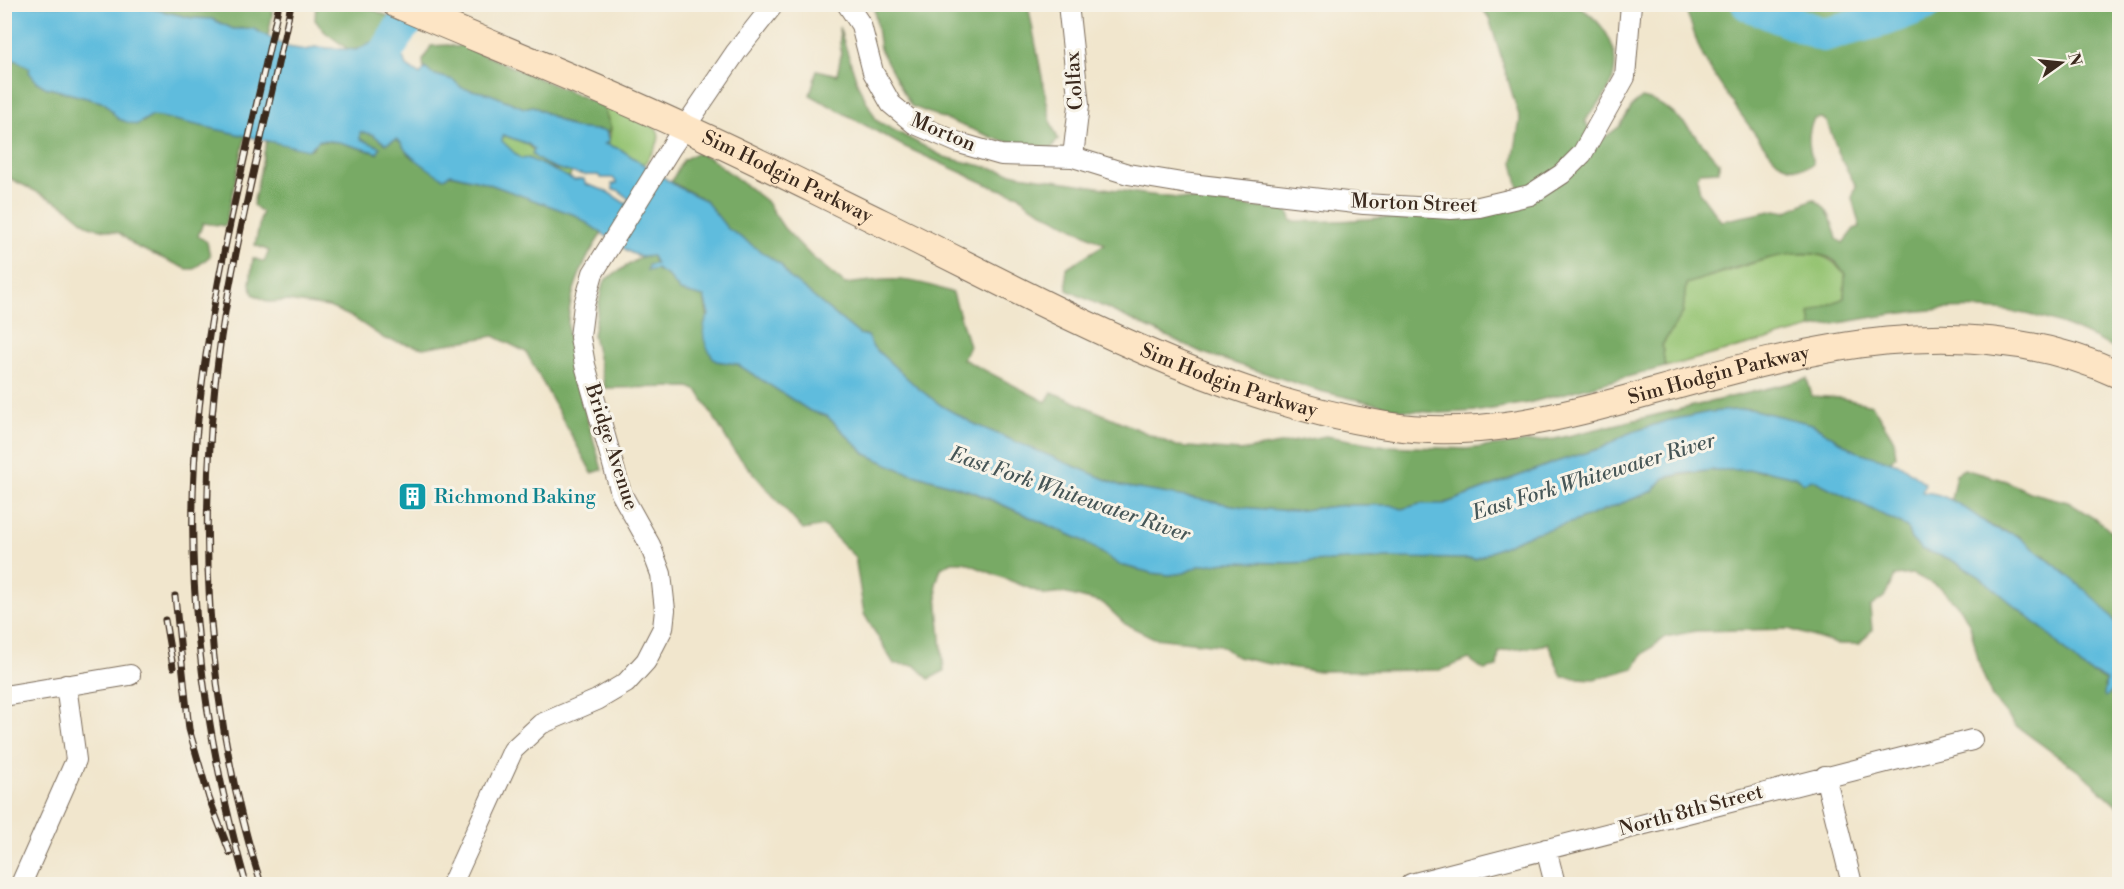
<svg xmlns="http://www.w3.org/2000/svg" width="2124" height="889" font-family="'Libre Bodoni',serif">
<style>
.green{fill:#96c473;stroke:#687748;stroke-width:1.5}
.forest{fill:#78aa65;stroke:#5a6a42;stroke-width:1.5}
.water{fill:#5fbcdd;stroke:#4d737e;stroke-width:1.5;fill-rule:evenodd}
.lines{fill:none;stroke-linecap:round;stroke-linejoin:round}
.river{stroke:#5fbcdd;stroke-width:34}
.street-casing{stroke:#7b6c5b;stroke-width:22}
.secondary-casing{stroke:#7b6c5b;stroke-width:29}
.street{stroke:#fff;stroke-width:20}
.secondary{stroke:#fde5c5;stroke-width:27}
.rail-casing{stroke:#3b2a1e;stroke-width:7}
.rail{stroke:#f7f3e8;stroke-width:4.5;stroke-dasharray:14;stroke-linecap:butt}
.labels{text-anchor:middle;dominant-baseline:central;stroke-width:6;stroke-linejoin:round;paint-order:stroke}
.street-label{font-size:20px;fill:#3b2a1e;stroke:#f7f3e8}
.culture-label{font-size:20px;fill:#0d838f;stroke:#f7f3e8;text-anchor:start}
.water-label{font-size:21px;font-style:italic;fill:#465657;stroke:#f7f3e8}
</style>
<rect width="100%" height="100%" fill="#f7f3e8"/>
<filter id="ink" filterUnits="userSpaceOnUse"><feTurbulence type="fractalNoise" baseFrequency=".0167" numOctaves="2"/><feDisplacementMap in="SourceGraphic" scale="12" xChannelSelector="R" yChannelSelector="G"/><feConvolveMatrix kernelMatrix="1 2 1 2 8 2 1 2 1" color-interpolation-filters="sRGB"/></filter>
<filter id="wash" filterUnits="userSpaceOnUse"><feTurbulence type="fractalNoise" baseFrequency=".008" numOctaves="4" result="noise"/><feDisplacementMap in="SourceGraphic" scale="24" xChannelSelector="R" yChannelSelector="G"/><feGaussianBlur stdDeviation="1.35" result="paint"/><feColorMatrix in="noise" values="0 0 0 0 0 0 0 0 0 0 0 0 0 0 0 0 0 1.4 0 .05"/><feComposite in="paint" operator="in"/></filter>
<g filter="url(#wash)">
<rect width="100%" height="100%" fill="#f1e6cd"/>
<!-- green -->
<path class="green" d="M603 106 656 128C665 140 650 155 643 166L620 149 604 144 609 142 611 128Z
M503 135 528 144 540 159 554 169 572 171 569 178 528 158 521 159 501 141Z
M1783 254C1812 254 1826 250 1845 274L1844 299 1810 313 1812 328 1665 367 1662 345 1683 313 1686 284Z"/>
<!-- forest -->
<path class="forest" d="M274 4 268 37 249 28 233 29 212 19 192 18 135 5Z
M316 4 362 5 395 19C387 35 366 50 349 50L325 32 315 20Z
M869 5H1028L1051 123 1058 139 1052 148 1002 141 911 106 880 49 874 7Z
M1480 5H1577C1606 24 1624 51 1610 87 1605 99 1592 110 1585 121L1596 144 1620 126 1632 106 1642 98C1674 103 1697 139 1719 162V171L1700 172 1697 177 1700 193 1721 221 1776 210 1786 212 1813 199C1829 207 1833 223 1837 239L1843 243 1854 229 1860 227 1852 198 1856 186 1841 159 1827 122 1822 118 1814 119C1806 134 1809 147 1813 164 1806 170 1790 168 1782 164 1770 159 1707 68 1701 52 1694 37 1691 19 1683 5H2119V350C2097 340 2075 328 2052 321 1975 296 1889 314 1812 328L1810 313 1844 298 1845 274C1842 270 1838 263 1833 260 1803 239 1720 274 1686 284L1683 313 1662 345 1665 367 1528 403 1480 411 1440 413 1402 410 1320 391 1203 353 1067 290 1066 268 1105 244 1029 205 1019 195 993 187 903 146 810 95 817 70 837 75 841 55 839 27 858 85 877 121 944 157 1020 175 1143 194 1288 211 1292 221C1369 224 1445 209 1521 198L1513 162 1520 119 1489 18Z
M448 45 456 47 461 45 603 106 611 128 608 134 606 131 574 128 533 106 524 108 490 94 462 88 453 80 432 74 426 68 424 72 423 60 431 46Z
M4 58 15 60 30 68V72L37 82 45 87 105 103 118 119 143 122 151 116 161 117 246 134 225 226 203 223 198 236 207 242 210 256 194 269H187L137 247 119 233 89 226 65 206 5 176Z
M360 132 372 134 386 144 396 139 403 143 408 154 432 170 484 182 575 215 602 233C584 260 570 289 568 322 566 359 592 431 602 470L592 473 526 352 494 336 423 348 385 339 352 317 329 307 287 301 268 302 253 294 250 284 253 258 264 262 269 251 255 245 262 212 253 205 267 139 312 149 317 141 339 142 377 153 374 146 360 139Z
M696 153 710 158 766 201 784 228 811 256 845 284C892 278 908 276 953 293L969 346 963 359 1046 402 1052 392 1176 446 1240 451 1326 436 1386 446 1466 449 1555 439 1807 379 1812 396 1841 398 1872 405 1894 440 1896 456 1889 463 1855 451 1812 424 1750 409 1710 412 1666 421 1627 434 1602 448 1556 462 1443 504H1420L1401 509 1391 505H1345L1294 511 1250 508 1121 486 974 424 942 406 919 389 872 346 866 335 859 334 788 276 781 265 727 228 705 200 671 182 683 160Z
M652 256 656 269 668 276 680 291 704 297 716 361 737 364 810 411 827 416 866 454 901 470 973 492 1084 541 1120 565 1152 573 1169 575 1184 573 1199 566 1226 562 1289 563 1388 558 1475 559 1531 534 1573 522 1653 491 1664 478 1713 470 1734 469 1778 472 1807 480 1812 479 1907 527 1911 539 1921 549 1950 559 1979 576 2045 631 2084 669 2106 681 2104 687 2114 690 2119 710V807L2085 776 2015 725 1992 697 1980 667 1970 625 1961 609 1941 588 1913 574 1895 576 1884 597 1870 607 1872 630 1859 644H1836L1789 629 1696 631 1665 637 1642 655 1634 668 1594 679 1562 677 1548 643C1532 650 1516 647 1499 652L1497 667 1484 670 1469 659 1441 670 1314 671 1265 663 1237 657 1220 645 1154 638 1125 624 1103 603 1063 593 1046 595 964 562H952L941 568 936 584 944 671 929 679 914 665 894 664 864 614 855 557 824 526 803 530 734 451 698 391 689 387 605 388 593 335 602 287 606 279 641 257Z
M1964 469 2006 481 2029 492 2068 502 2100 522 2119 539V630L2104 610 2043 554 2029 547 2019 536 1991 526 1951 500 1956 474Z"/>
<!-- water -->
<path class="water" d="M5 5H135L192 18 212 19 233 29H254L287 47 307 50 314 47 357 50 371 42 404 59 407 66 420 75 425 68 432 74 453 80 462 88 490 94 524 108 533 106 573 128 606 131 609 142 604 144 620 149 678 187 705 200 727 228 781 265 788 276 859 334 868 336 872 346 919 389 942 406 974 424 1121 486 1250 508 1294 511 1345 505H1391L1402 509 1420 504H1444L1556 462 1602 448 1627 434 1666 421 1710 412 1750 409 1812 424 1855 451 1901 465 1925 483 1922 492C1946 492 1971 512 1990 526 1999 532 2011 531 2020 538 2040 554 2114 607 2119 631 2124 651 2119 689 2119 710L2115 704 2114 690 2106 697 2104 695 2106 680 2084 669 2045 631 1979 576 1950 559 1921 549 1911 539 1907 527 1812 479 1804 483 1796 477 1764 470H1713L1680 474 1664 478 1653 491 1573 522 1531 534 1475 559 1388 558 1289 563 1226 562 1199 566 1184 573 1169 575 1152 573 1120 565 1084 541 974 492 901 470 866 454 827 416 810 411 737 364 716 361C705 348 698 331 709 315L704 297 680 291 668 276 656 269 647 271 648 265 656 264 652 256 641 257 631 253 575 215 484 182 451 174 444 178C436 175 416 160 408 153 402 148 404 143 396 139L386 144 372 134 360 132V139L380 147 378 153 339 142 320 140 308 150 161 117 151 116 136 125 118 119 105 103 45 87 37 82 29 72 30 68 15 60 5 58ZM503 135 528 144 534 149 532 154C542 167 581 177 598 175L601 178H613L617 183 612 184 613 190H618L630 200 626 204 606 191 585 184 584 179 574 180 528 158 521 159 502 141Z"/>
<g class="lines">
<!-- river -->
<path class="river" d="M1748 4 1823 35 1886 19 1925 4
M371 78 402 26 428 4"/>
</g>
</g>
<g filter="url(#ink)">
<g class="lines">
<defs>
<path id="street" d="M847 4 861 25 873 72 891 104 915 124 959 143 1001 155 1073 157 1128 174 1182 183 1364 204 1451 209 1479 207 1530 195 1562 174 1582 154 1625 77 1631 4
M1068 4 1079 105 1073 157
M4 696 130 675
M1825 776 1852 884
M1546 849 1555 884
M21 884 76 760 66 685
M452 884 513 750 541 724 597 700 626 683 646 661 663 628 665 610 661 574 650 545 621 493 585 365 580 337 584 305 593 273 672 146 736 52 774 4
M1411 884 1972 740"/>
<g id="secondary">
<path id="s1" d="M396 4C492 45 589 83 683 127 750 157 816 191 882 223 1042 301 1205 396 1383 425 1474 440 1558 418 1645 394 1800 351 1964 303 2120 375"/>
</g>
</defs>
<!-- street casing -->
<use href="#street" class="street-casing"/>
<!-- secondary casing -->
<use href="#secondary" class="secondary-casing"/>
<!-- street -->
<use href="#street" class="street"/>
<!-- secondary -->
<use href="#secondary" class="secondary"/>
<defs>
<path id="rail" d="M175 596 189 729 209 798 230 853
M165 620 173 667
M246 884C203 731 181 569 199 409 214 273 250 138 279 4
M261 884C205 709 195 519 221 337 238 226 268 115 291 4"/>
</defs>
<!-- rail casing -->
<use href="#rail" class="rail-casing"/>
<!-- rail -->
<use href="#rail" class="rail"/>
</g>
</g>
<!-- icons -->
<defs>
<symbol id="building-square" viewBox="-11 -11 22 22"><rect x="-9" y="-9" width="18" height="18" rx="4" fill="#0f9aa8" stroke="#f7f3e8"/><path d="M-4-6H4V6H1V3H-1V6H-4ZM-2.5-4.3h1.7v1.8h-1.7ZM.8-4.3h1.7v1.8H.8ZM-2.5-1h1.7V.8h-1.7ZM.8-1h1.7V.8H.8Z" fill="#fff"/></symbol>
</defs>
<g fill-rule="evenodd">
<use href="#building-square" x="396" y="480" width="33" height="33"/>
</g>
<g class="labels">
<!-- street labels -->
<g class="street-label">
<text transform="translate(1075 81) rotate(-94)">Colfax</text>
<text transform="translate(943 133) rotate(23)">Morton</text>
<text stroke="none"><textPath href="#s1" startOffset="428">Sim Hodgin Parkway</textPath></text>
<text transform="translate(1414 204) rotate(2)">Morton Street</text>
<text stroke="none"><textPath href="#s1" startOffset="1418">Sim Hodgin Parkway</textPath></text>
<text stroke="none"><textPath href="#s1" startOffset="915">Sim Hodgin Parkway</textPath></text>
<text transform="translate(611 447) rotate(72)">Bridge Avenue</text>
<text transform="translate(1691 811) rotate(-15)">North 8th Street</text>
</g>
<!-- culture labels -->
<g class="culture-label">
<text x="434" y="497">Richmond Baking</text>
</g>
<!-- water labels -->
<g class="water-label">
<text transform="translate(1594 477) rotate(-17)">East Fork Whitewater River</text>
<text transform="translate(1070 495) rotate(19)">East Fork Whitewater River</text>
</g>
</g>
<!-- margin -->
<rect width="2124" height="889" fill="none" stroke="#f7f3e8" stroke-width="24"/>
<!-- north arrow -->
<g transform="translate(2061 63) rotate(75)" stroke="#f7f3e8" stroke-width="4.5" paint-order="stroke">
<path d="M0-4.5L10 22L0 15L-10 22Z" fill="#3b2a1e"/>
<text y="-9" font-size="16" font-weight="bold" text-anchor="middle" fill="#3b2a1e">N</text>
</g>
</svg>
